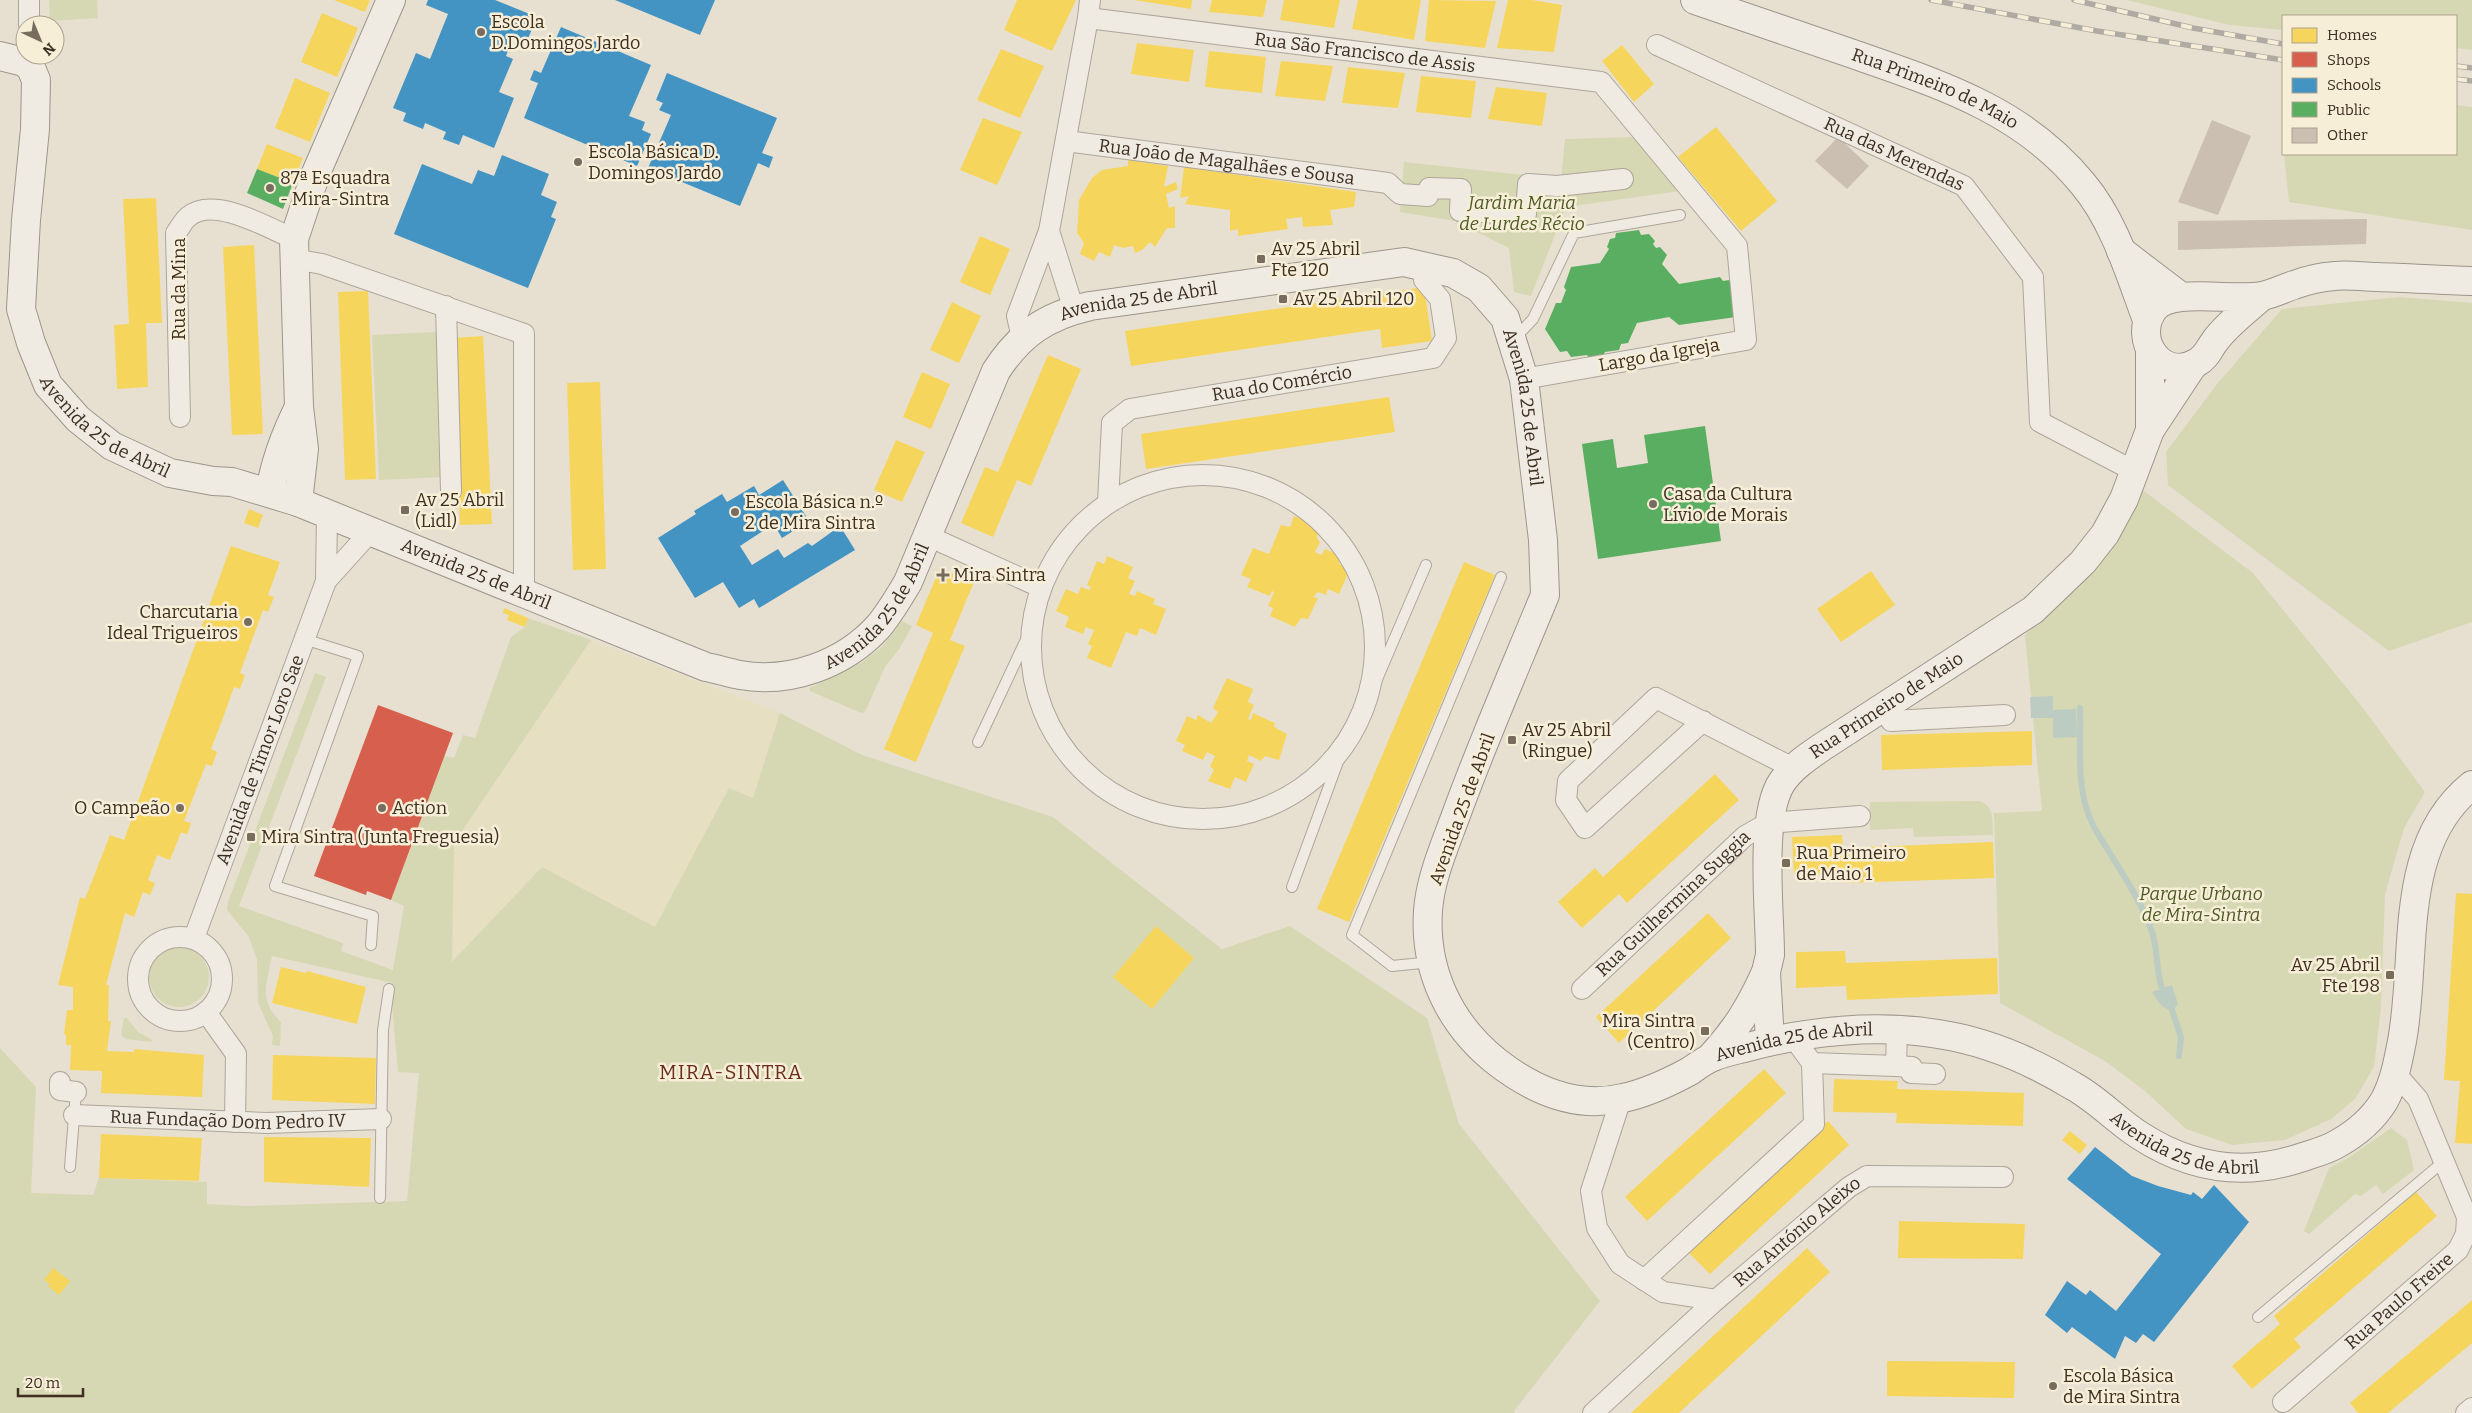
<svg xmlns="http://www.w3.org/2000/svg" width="2472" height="1413" font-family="Bitter,serif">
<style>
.farmland{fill:#e6dfc2}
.green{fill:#d6d7b3}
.water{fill:#bcccc2}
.homes{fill:#f6d55c}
.shops{fill:#d6604d}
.schools{fill:#4393c3}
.public{fill:#5aae61}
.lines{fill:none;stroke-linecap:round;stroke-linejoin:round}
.stream{stroke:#bcccc2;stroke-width:6}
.building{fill:#cbbfb2}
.lane-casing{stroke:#ada599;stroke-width:12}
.street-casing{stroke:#ada599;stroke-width:22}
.secondary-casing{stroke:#9c958a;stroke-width:30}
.lane{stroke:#efebe3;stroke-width:10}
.street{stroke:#efebe3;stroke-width:20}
.secondary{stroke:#efebe3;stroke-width:28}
.rail-casing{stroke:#afaaa2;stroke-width:5.5}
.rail{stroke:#f7eed8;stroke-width:4;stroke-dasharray:11;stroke-linecap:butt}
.poi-dot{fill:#786c5e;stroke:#f7eed8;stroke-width:2}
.labels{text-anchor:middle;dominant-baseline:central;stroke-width:5;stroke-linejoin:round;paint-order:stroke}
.poi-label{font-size:18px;fill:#3d2e20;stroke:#f7eed8;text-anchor:start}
.street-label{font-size:18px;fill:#3d2e20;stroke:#f7eed8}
.park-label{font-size:18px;font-style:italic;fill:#4d5a26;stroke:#f7eed8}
.quarter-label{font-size:20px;letter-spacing:1px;fill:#6b2e1e;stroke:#f7eed8}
</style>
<rect width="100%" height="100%" fill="#e7e0d1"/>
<!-- farmland -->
<path class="farmland" d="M591 640 780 713 753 799 729 789 655 927 542 867 452 963 454 843Z"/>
<!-- green -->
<path class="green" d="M49 0H97L98 18 50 21Z
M2126 0H2472V50L2456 48V16H2283V30L2230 25Z
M2456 105 2472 107V230L2289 202 2284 154H2456Z
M1637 137 1680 191 1566 207 1531 296 1514 292 1509 248 1455 221 1400 212 1404 162 1561 179 1565 139Z
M2399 297 2472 303V622L2389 651 2168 485 2166 452 2217 384 2282 309Z
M436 332 442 477 379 480 372 335Z
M2140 488 2253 573 2363 708 2425 792 2404 828 2385 894 2381 1007 2374 1067 2355 1099 2331 1119 2285 1140 2232 1145 2186 1129 2145 1091 2105 1061 2000 1003 1994 813 2042 811 2025 635 2078 585Z
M528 618 591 640 454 843 452 962 542 867 655 927 729 788 753 798 780 713 862 755 1053 817 1222 949 1290 926 1427 1018 1459 1124 1600 1301 1514 1411 1515 1413H0V1048L36 1087 31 1193 93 1195 99 1178 207 1182V1204L247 1206 407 1201 419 1073 398 1072 391 993 393 983 272 956C267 984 258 1000 281 1022L280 1046 272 1045 273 1036 258 1003 257 959 249 937 227 910 228 902 315 673 326 677 239 906 343 943 341 951 393 970 404 906 391 900 444 756 454 758 463 735 475 738 511 637 525 627Z
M902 621 912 626 900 648 885 667 865 712 861 713 810 691 809 688 861 663 882 647Z
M1979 801C1995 806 1992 820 1993 835L1914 837 1913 828 1870 830V802Z
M149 977a30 30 0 1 1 60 0a30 30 0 1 1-60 0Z
M124 1018H127L138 1032 151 1039 152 1042 126 1039 121 1035Z
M2391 1128 2407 1140 2414 1170 2383 1194 2376 1185 2361 1196 2355 1194 2309 1234 2304 1231 2329 1168 2348 1158Z"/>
<!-- water -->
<path class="water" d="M2053 696V710L2076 709 2077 737 2053 738V718H2031L2030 697Z
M2172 985 2178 1004 2173 1010C2162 1010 2157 1000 2152 992Z"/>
<!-- homes -->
<path class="homes" d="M334 0H370L365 12Z
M1017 0H1076L1052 51 1004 30Z
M1134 0H1192L1191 9Z
M1212 0H1267L1263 17 1209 12Z
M1284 0H1340L1334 28 1280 20Z
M1358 0H1421L1414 40 1352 29Z
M1429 0 1496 1 1485 48 1425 41Z
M1508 0H1532L1562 5 1554 52 1497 48Z
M322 13 358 28 337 77 301 62Z
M1137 43 1194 50 1189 82 1131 74Z
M1622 45 1654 84 1634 102 1602 61Z
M1001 49 1044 66 1020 118 977 100Z
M1209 51 1266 57 1262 93 1205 87Z
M1281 61 1333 66 1325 101 1275 96Z
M1348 67 1405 73 1398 108 1342 103Z
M1421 76 1476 81 1471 118 1416 112Z
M295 78 330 93 310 142 275 128Z
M1496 87 1547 93 1542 126 1488 119Z
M983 118 1022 132 997 185 960 170Z
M1716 127 1777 201 1741 231 1678 157Z
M267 144 303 158 293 183 257 169Z
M1128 160 1168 166 1164 187 1176 182 1178 189 1166 194 1169 208 1175 206V228H1167L1155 247 1150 242 1142 250 1135 253 1133 246 1123 248 1114 245 1110 257 1099 252 1094 261 1080 254 1084 243 1077 233 1079 200 1092 178 1102 170 1128 166Z
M1184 167 1356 192 1354 207 1330 210 1333 225 1303 227 1302 217 1286 219 1288 229 1238 236V229L1230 231V210L1185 204 1189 196 1180 198Z
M156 198 162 323H146L148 387 117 389 114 325 129 324 123 199Z
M980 236 1010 249 990 295 960 282Z
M254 245 263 434 232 435 223 247Z
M1424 287 1432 341 1382 348 1380 329 1131 366 1125 331Z
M368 291 376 479 345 480 338 292Z
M952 302 981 316 959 363 930 350Z
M483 336 492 524 460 525 452 338Z
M1048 355 1081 369 1031 486 1017 480 993 537 961 523 985 467 998 472Z
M922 372 950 384 931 429 903 417Z
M600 382 606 569 573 570 567 383Z
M1389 397 1395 432 1146 469 1141 434Z
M896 440 925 452 902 502 874 490Z
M249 509 263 515 258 528 244 523Z
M1294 516 1319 525 1317 538 1320 542 1315 552 1322 555 1325 549 1342 556 1339 564 1350 569 1339 594 1328 589 1326 595 1318 592 1313 597 1318 598 1308 619 1301 618 1295 627 1270 616 1273 608 1268 606 1274 592 1272 591 1270 596 1247 587 1251 579 1241 575 1253 548 1269 554 1281 525 1290 527Z
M231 546 280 562 268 595 274 597 268 612 263 610 240 673 245 675 240 689 234 687 223 718 211 749 217 752 212 766 206 764 184 821 191 823 187 835 181 832 170 860 157 855 148 880 155 883 150 895 143 892 134 917 125 913 106 985H109L108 1021H111L107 1051 134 1052V1049L204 1055 202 1097 101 1093 102 1071 70 1070 71 1045H66V1035L64 1034 67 1010H73V987L58 985 80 897 85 899 110 835 124 840Z
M1107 556 1133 567 1128 578 1135 581 1129 594 1135 596 1137 591 1155 599 1153 604 1166 609 1156 635 1140 628 1137 636 1126 632 1111 668 1087 658 1092 646 1088 644 1094 630 1086 627 1083 634 1065 627 1069 617 1056 611 1066 589 1078 594 1081 587 1089 590 1091 587 1087 585 1097 561 1104 564Z
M1464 562 1495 575 1349 922 1317 909Z
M940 568 974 582 950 640 965 646 916 762 884 749 933 633 916 625Z
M1871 571 1895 605 1841 642 1817 609Z
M504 608 528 618 525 627 507 620 509 615 503 613Z
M1227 678 1253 689 1248 702 1254 705 1248 719 1251 720 1253 713 1275 723 1274 727 1287 734 1279 760 1265 756 1261 761 1249 755 1247 761 1254 764 1246 782 1235 777 1230 789 1208 781 1214 770 1210 766 1215 756 1207 752 1203 760 1182 751 1185 745 1176 741 1187 716 1196 720 1198 715 1211 723 1218 712 1213 708Z
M2032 731V765L1882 770 1881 735Z
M1715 774 1739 800 1627 903 1619 894 1582 928 1558 902 1595 868 1603 877Z
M1842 835 1843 848 1993 842 1994 878 1844 883 1843 873 1794 875 1792 837Z
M2456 893 2472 894V1144L2455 1143 2460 1081 2444 1080Z
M1708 913 1731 938 1619 1043 1596 1017Z
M1156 926 1194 958 1152 1009 1113 977Z
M1845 951 1846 963 1997 958 1998 994 1847 1000 1846 986 1796 988V952Z
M281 967 306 973 307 971 366 987 357 1024 272 1003Z
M273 1055 376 1058 375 1104 272 1100Z
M1764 1069 1786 1093 1647 1221 1625 1197Z
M1834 1079 1898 1081 1897 1089 2024 1093 2023 1126 1896 1123 1897 1113 1833 1112Z
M1828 1121 1849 1145 1710 1274 1687 1251Z
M2070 1131 2087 1145 2080 1154 2062 1140Z
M101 1134 202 1138 199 1181 99 1178Z
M264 1137 371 1138 369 1187 264 1182Z
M2416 1192 2437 1216 2294 1339 2301 1347 2252 1389 2232 1366 2280 1324 2274 1316Z
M1899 1221 2025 1224 2023 1259 1898 1258Z
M1807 1248 1830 1272 1679 1413H1631Z
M53 1268 70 1281 59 1295 48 1286 50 1284 44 1280Z
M2472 1300V1343L2388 1413H2358L2350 1403Z
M1887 1361 2015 1362 2014 1398 1887 1396Z"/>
<!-- shops -->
<path class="shops" d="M378 705 453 733 391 900 367 891 366 895 314 876Z"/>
<!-- schools -->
<path class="schools" d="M428 0H495L537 17 527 41 514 35 506 56 513 59 499 92 514 98 494 148 463 135 459 145 443 139 446 132 425 123 423 129 403 121 406 113 393 108 416 53 430 59 448 14 426 5Z
M615 0H715L700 35Z
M561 27 651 65 629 116 645 122 642 130 651 134 637 166 524 118 538 83 530 80 534 70 541 73Z
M667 73 777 118 762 153 773 157 769 168 758 163 740 206 648 168 671 115 659 110 663 103 656 100Z
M502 155 549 174 541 195 557 202 551 217 556 219 528 288 394 234 422 164 472 184 478 170 494 176Z
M783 480 809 521 782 538 770 518 762 523 766 529 740 546 752 565 778 549 784 558 808 543 812 546 840 526 855 550 759 608 754 599 739 608 723 582 695 598 658 538 696 514 694 511 722 494 727 502 754 486 759 495Z
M2095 1147 2132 1176 2158 1186 2191 1195 2193 1192 2202 1199 2214 1185 2249 1222 2154 1342 2143 1334 2136 1343 2125 1336 2115 1359 2072 1327 2067 1333 2045 1315 2067 1281 2086 1295 2090 1290 2116 1311 2161 1254 2067 1179Z"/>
<!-- public -->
<path class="public" d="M257 169 293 183 283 209 247 193Z
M1639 230 1641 235 1649 234 1655 241 1653 244 1656 248 1660 247 1667 255 1662 264 1679 284 1720 277 1723 281 1729 280 1734 287 1736 317 1679 325 1669 317 1637 323 1628 343 1621 344 1619 350 1605 352 1602 358 1590 360 1587 355 1571 357 1567 351 1560 352 1545 329 1556 303H1561L1566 290 1564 287 1571 267 1600 263 1609 249 1607 247 1610 239 1615 238 1616 233Z
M1705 426 1721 541 1598 559 1582 444 1613 439 1617 468 1648 463 1644 435Z"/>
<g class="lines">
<!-- stream -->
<path class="stream" d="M2080 708C2081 740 2077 776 2086 807 2091 826 2103 841 2113 858 2127 881 2143 906 2152 932 2159 952 2155 976 2165 995
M2170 1004 2181 1037 2179 1056"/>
</g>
<!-- building -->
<path class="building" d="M2212 120 2251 136 2218 215 2178 202Z
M1838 137 1869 166 1847 189 1815 161Z
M2367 219 2366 244 2178 250V221Z"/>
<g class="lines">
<defs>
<path id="lane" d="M1515 338 1533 319 1574 233 1680 215
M304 639 358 656 275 886 373 916 371 945
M1366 705 1426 565
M978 742 1030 631
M1292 887 1343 748
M1432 962 1392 966 1352 935 1501 577
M70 1167 76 1092
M380 1198 383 1030 389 989
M2258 1317 2443 1162"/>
<g id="street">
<path d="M29 0V25"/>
<path d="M1088 18 1090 0"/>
<path id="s1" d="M1657 45 1964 186 2033 277 2040 422 2134 471"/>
<path id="s2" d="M1066 141 1388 183 1400 194 1428 196 1429 188 1461 189 1460 211 1526 214 1528 184 1557 186 1623 179"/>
<path d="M1049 231 1074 310"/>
<path d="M294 259 322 264 524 334V592"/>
<path d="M446 306 451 491"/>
<path id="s3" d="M1022 338 1017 316 1049 231 1088 18 1601 82 1737 246 1746 340 1524 379"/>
<path d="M180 417 176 233C180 228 183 221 188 217 214 195 268 228 294 239"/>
<circle cx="1203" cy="647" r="172"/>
<path id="s4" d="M1108 502 1112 423 1130 409 1433 358 1446 338 1440 299 1424 280 1422 265"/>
<path d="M928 536 1040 587"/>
<path d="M326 581 371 531"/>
<path d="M1703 721 1585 828 1566 800 1568 781 1656 698 1793 768"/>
<path d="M1891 721 2005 715"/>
<circle cx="180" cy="979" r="42"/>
<path id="s5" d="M194 938 326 581 327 514"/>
<path id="s6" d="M1582 989 1745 836 1768 823 1860 816"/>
<path d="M206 1012 236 1054 235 1122"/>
<path d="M1793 1037 1812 1063 1896 1066 1897 1031"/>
<path d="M1896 1066 1912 1067 1911 1073 1935 1074"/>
<path d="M60 1082V1090L76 1092"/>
<path id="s7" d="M1621 1099 1591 1191 1597 1228 1620 1264 1663 1292 1716 1300 1849 1187 1867 1176 2003 1177"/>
<path id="s8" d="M74 1115 266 1123 381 1119"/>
<path d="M1644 1280 1814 1124 1812 1063"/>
<path id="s9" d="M2283 1402 2458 1250 2466 1234 2467 1217 2418 1099 2396 1074"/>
<path d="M1593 1413 1716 1300"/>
<path d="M2466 1413 2472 1408"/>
</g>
<g id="secondary">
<path id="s10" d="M1695 0C1748 18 1800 36 1853 54 1939 84 2023 110 2083 184 2115 222 2130 275 2147 320"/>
<path id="s11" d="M0 56 24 62 31 68 36 80 35 129 26 220 21 309 31 343 48 385 78 419 112 446 170 473 213 481 232 482 298 502 706 667C717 669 729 673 740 675 790 684 844 664 878 627 890 613 899 597 908 582L996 371C1020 334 1046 316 1090 306L1404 262 1453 273 1479 288 1505 318 1524 379 1543 540 1545 595C1515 668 1483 741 1456 815 1445 845 1430 879 1428 911 1424 971 1450 1025 1497 1062 1533 1090 1576 1109 1623 1098 1647 1093 1668 1083 1690 1071 1697 1066 1705 1060 1713 1057 1724 1052 1737 1050 1748 1047 1807 1031 1877 1024 1938 1034 1985 1041 2032 1061 2073 1086 2097 1099 2116 1120 2139 1135 2191 1169 2245 1177 2303 1157 2315 1153 2327 1150 2337 1144 2355 1134 2373 1119 2384 1101 2394 1083 2398 1062 2402 1041 2418 956 2396 846 2472 785"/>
<path d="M2121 251 2180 296"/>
<path d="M2262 296C2247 310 2227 324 2215 341 2208 350 2207 357 2196 363 2162 382 2132 340 2153 310 2169 286 2234 302 2262 296 2273 294 2284 288 2294 285 2307 280 2322 277 2335 276 2349 274 2363 277 2377 277 2409 278 2440 280 2472 281"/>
<path d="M2150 430V350"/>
<path d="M270 492C275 461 285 435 299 407"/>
<path d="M298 502 304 449 299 407 294 239 316 173 391 0"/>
<path id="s12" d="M1770 1041 1766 972 1770 955C1770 912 1759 816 1782 782 1793 766 1809 756 1825 745L2033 610 2083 562 2105 534 2124 499 2150 430 2193 365"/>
<path d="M1711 1057C1736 1030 1750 1007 1765 974"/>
</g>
</defs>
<!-- lane casing -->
<use href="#lane" class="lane-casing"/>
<!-- street casing -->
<use href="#street" class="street-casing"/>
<!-- secondary casing -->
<use href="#secondary" class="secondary-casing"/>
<!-- lane -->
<use href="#lane" class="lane"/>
<!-- street -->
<use href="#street" class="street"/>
<!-- secondary -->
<use href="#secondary" class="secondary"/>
<defs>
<path id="rail" d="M1931 0 2097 31 2283 60
M2074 0 2193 28 2283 44
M2456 66 2472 68
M2456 79 2472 81"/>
</defs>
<!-- rail casing -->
<use href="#rail" class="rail-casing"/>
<!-- rail -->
<use href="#rail" class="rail"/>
</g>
<!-- markers -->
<g class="poi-dot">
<circle cx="481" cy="32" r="5"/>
<circle cx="578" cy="162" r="5"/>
<circle cx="270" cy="188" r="5"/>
<rect x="1256" y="254" width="10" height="10" rx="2.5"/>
<rect x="1278" y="294" width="10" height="10" rx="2.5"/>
<circle cx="1653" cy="504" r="5"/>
<rect x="400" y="505" width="10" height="10" rx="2.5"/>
<circle cx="735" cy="512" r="5"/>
<path d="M940.5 567.5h5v5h5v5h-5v5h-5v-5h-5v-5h5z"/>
<circle cx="248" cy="622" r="5"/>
<rect x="1507" y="735" width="10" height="10" rx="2.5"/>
<circle cx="180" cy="808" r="5"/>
<circle cx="382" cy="808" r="5"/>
<rect x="246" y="832" width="10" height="10" rx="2.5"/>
<rect x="1781" y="858" width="10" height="10" rx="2.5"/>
<rect x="2385" y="970" width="10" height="10" rx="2.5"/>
<rect x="1700" y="1026" width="10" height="10" rx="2.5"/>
<circle cx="2053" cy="1386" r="5"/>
</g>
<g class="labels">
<!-- poi labels -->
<g class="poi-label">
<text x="491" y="22">Escola<tspan x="491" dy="21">D.Domingos Jardo</tspan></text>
<text x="588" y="152">Escola Básica D.<tspan x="588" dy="21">Domingos Jardo</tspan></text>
<text x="280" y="178">87ª Esquadra<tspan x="280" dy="21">- Mira-Sintra</tspan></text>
<text x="1271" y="249">Av 25 Abril<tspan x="1271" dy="21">Fte 120</tspan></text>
<text x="1293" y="299">Av 25 Abril 120</text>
<text x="1663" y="494">Casa da Cultura<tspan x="1663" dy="21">Lívio de Morais</tspan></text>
<text x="415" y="500">Av 25 Abril<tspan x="415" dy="21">(Lidl)</tspan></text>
<text x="745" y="502">Escola Básica n.º<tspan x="745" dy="21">2 de Mira Sintra</tspan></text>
<text x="953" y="575">Mira Sintra</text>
<text x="238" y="612" text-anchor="end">Charcutaria<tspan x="238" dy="21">Ideal Trigueiros</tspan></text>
<text x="1522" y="730">Av 25 Abril<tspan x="1522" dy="21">(Ringue)</tspan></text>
<text x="170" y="808" text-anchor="end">O Campeão</text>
<text x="392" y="808">Action</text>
<text x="261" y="837">Mira Sintra (Junta Freguesia)</text>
<text x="1796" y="853">Rua Primeiro<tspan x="1796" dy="21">de Maio 1</tspan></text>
<text x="2380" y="965" text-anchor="end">Av 25 Abril<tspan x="2380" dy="21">Fte 198</tspan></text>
<text x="1695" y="1021" text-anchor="end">Mira Sintra<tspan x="1695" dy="21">(Centro)</tspan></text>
<text x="2063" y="1376">Escola Básica<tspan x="2063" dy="21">de Mira Sintra</tspan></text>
</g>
<!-- street labels -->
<g class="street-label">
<text stroke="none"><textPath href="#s3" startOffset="609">Rua São Francisco de Assis</textPath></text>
<text stroke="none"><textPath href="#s10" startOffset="256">Rua Primeiro de Maio</textPath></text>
<text stroke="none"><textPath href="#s1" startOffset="261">Rua das Merendas</textPath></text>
<text stroke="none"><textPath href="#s2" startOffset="162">Rua João de Magalhães e Sousa</textPath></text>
<text transform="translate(179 289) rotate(-90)">Rua da Mina</text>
<text stroke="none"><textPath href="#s11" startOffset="1718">Avenida 25 de Abril</textPath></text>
<text transform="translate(1659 355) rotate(-10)">Largo da Igreja</text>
<text stroke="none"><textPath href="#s4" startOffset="256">Rua do Comércio</textPath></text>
<text stroke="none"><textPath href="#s11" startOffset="2198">Avenida 25 de Abril</textPath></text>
<text stroke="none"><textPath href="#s11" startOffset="429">Avenida 25 de Abril</textPath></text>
<text stroke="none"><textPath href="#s11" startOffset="834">Avenida 25 de Abril</textPath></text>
<text stroke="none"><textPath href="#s11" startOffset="1284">Avenida 25 de Abril</textPath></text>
<text stroke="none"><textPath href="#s12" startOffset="392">Rua Primeiro de Maio</textPath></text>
<text stroke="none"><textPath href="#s5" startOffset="190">Avenida de Timor Loro Sae</textPath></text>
<text transform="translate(1462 809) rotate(-70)">Avenida 25 de Abril</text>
<text stroke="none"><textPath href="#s6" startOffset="125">Rua Guilhermina Suggia</textPath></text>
<text stroke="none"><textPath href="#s11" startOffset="3216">Avenida 25 de Abril</textPath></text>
<text stroke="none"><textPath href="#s8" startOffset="154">Rua Fundação Dom Pedro IV</textPath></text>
<text stroke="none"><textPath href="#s11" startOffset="3636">Avenida 25 de Abril</textPath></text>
<text stroke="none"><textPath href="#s7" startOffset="388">Rua António Aleixo</textPath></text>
<text stroke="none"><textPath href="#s9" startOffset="154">Rua Paulo Freire</textPath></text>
</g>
<!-- park labels -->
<g class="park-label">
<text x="1522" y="203">Jardim Maria<tspan x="1522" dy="21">de Lurdes Récio</tspan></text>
<text x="2201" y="894">Parque Urbano<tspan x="2201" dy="21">de Mira-Sintra</tspan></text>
</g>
<!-- quarter labels -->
<g class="quarter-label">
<text x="731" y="1072">MIRA-SINTRA</text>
</g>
</g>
<!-- legend -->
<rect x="2282" y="15" width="175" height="140" fill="#f7eed8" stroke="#ada18e"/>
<rect x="2292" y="28" width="25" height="15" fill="#f6d55c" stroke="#ada18e"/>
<text x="2327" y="40" font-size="15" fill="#3d2e20">Homes</text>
<rect x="2292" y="52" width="25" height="15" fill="#d6604d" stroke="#ada18e"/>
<text x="2327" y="65" font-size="15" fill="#3d2e20">Shops</text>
<rect x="2292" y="78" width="25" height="15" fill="#4393c3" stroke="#ada18e"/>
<text x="2327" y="90" font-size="15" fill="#3d2e20">Schools</text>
<rect x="2292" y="102" width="25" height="15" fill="#5aae61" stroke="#ada18e"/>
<text x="2327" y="115" font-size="15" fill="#3d2e20">Public</text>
<rect x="2292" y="128" width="25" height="15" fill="#cbbfb2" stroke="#ada18e"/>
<text x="2327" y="140" font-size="15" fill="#3d2e20">Other</text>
<!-- north arrow -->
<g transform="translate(40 40) rotate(136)"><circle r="24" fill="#f7eed8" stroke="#ada18e"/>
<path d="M0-4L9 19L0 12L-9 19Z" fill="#786c5e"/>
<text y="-8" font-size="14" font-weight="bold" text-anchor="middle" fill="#3d2e20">N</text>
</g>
<!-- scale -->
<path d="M18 1388v8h65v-8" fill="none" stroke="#3d2e20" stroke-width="2.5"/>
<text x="25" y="1388" font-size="15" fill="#3d2e20" stroke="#f7eed8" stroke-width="4" paint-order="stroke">20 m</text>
</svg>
